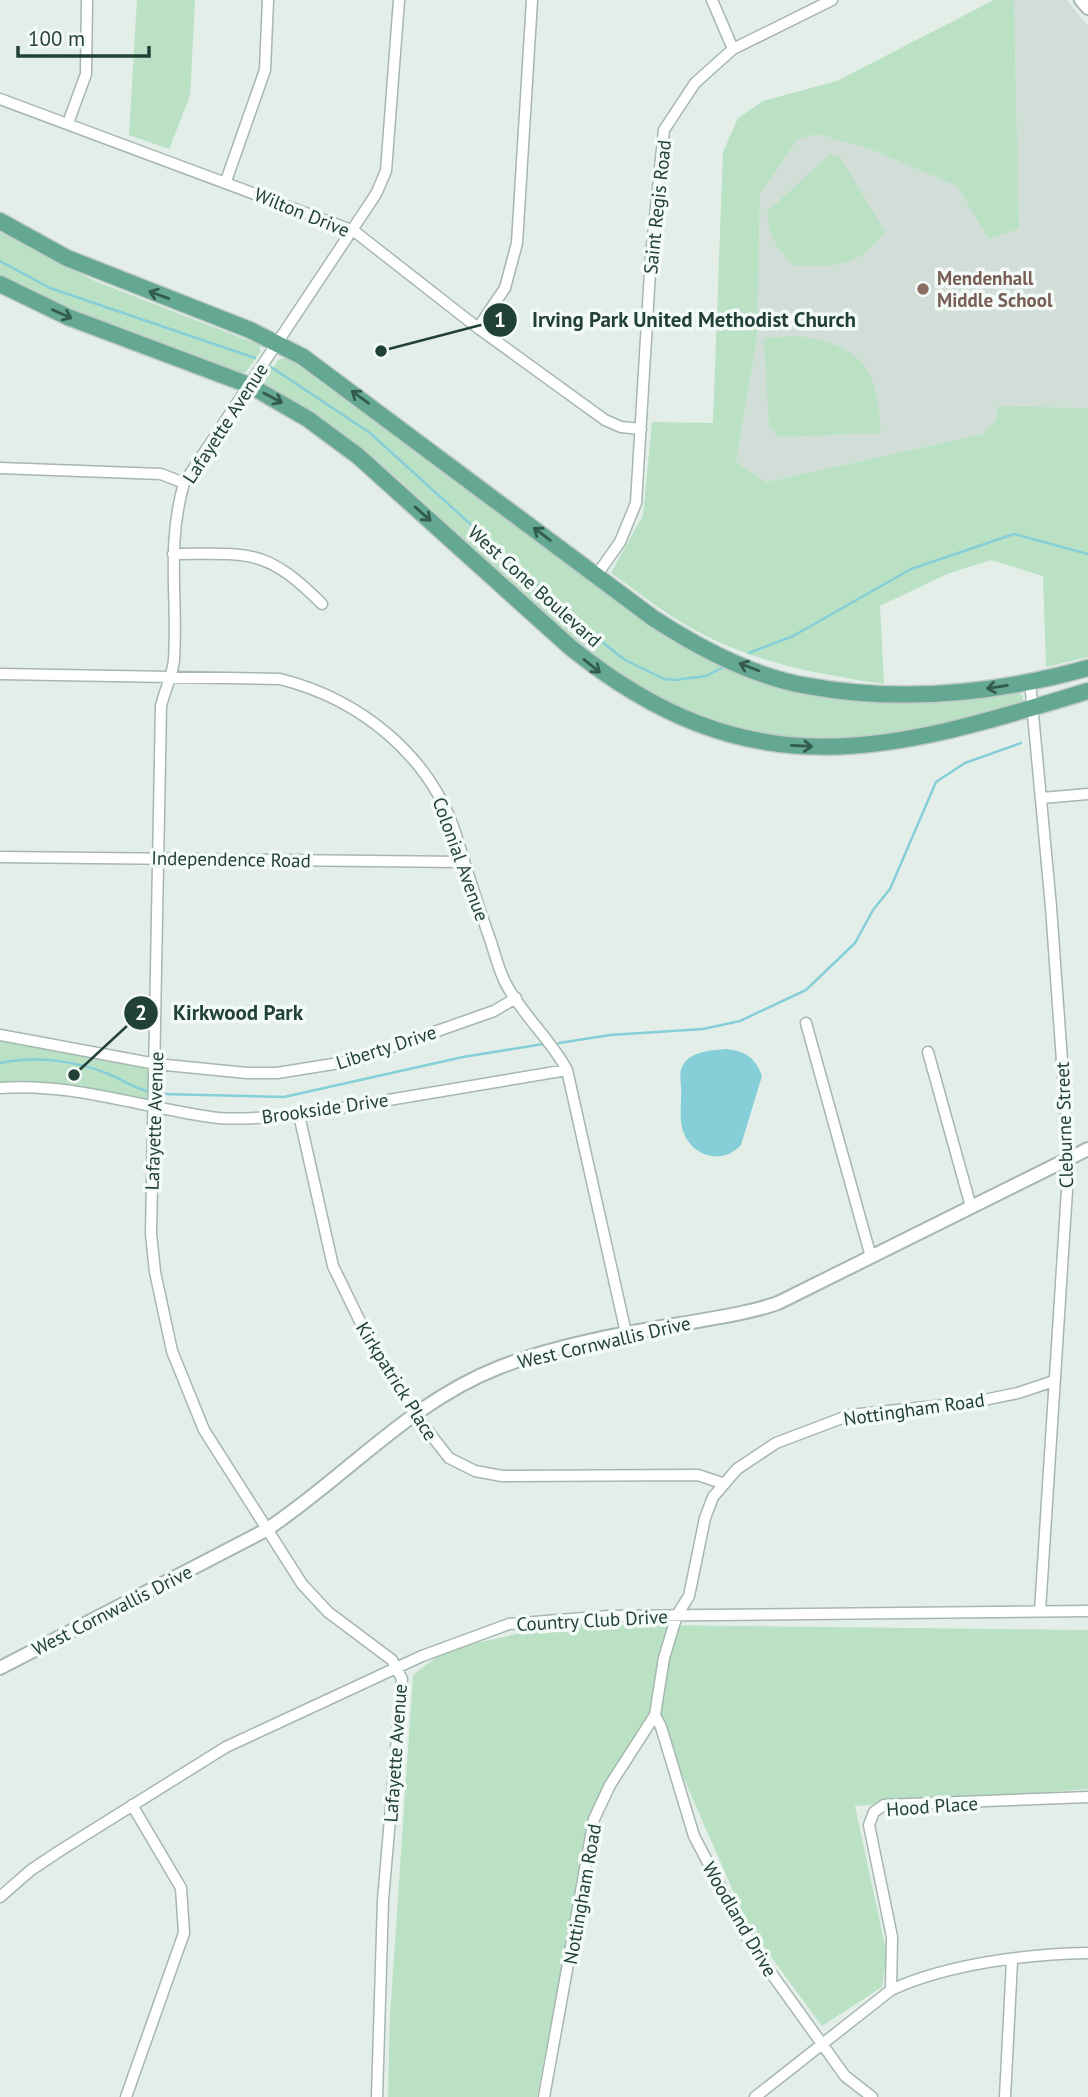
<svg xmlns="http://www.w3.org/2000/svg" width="1088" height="2097" font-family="'PT Sans',sans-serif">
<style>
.built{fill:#d1ded8}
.green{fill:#bae1c3}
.water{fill:#86cfd8}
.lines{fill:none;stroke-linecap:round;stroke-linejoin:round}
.stream{stroke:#86cfd8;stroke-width:2.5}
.minor-casing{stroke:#a5b7b0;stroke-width:13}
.tertiary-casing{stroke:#a5b7b0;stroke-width:16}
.primary-casing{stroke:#c1cac7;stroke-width:19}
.minor{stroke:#fff;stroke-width:10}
.tertiary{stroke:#fff;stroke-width:12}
.primary{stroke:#64a893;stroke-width:16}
.oneway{stroke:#325b4e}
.education-dot{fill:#8d6e63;stroke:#f4faf7;stroke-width:2.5}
.labels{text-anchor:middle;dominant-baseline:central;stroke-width:7;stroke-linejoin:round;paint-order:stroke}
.street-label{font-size:19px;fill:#214137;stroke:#f4faf7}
.education-label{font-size:19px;font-weight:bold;fill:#785e54;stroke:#f4faf7;text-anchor:start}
.leader{fill:none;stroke:#214137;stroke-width:2.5}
.callout-dot{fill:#214137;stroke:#f4faf7;stroke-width:2.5}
.mark-label{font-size:21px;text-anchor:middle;font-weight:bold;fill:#fff}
.callout-label{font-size:21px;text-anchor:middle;font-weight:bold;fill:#214137;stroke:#f4faf7;stroke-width:7;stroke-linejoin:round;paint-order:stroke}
</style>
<rect width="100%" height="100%" fill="#e3eee9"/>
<!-- built -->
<path class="built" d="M1014 0H1067L1088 26V408L998 406 996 420 983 434 766 482 736 463 757 339 760 194 798 139 817 134 870 149 958 186 989 239 1019 229Z"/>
<!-- green -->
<path class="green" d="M137 0H195L190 96 169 149 129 135Z
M994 0H1014L1019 229 989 239 957 186 870 149 817 134 798 139 760 194 757 339 736 462 766 482 983 434 996 420 998 406 1088 408V657L1046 667 1043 576 991 560 947 574 880 606 884 684C823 675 762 664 706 636 672 619 642 595 611 573L643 515 652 422 713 423 723 152 738 118 763 101 837 81Z
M830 154 840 157 885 232C858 267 834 268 793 265 777 248 768 236 767 212Z
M0 232 95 281 260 345V352L246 372 238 373 87 317 0 277Z
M798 336C866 347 877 369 881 433L779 437 769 426 764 338Z
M287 358 323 381 691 649 884 701 933 702 1017 692 1023 696V702C956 721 890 741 821 739 594 732 489 533 320 417 303 405 283 396 265 385V379L279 359Z
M0 1041 148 1069V1099L32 1082 0 1083Z
M560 1624 1088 1630V1789L855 1806 887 1955 882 1987 822 2026 749 1927 659 1722 630 1744 591 1814 537 2097H388L390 2016 413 1675 446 1650Z"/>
<!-- water -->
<path class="water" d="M726 1049C745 1051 755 1057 762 1076L741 1145C721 1167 688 1155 682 1127 679 1114 682 1101 681 1088 681 1079 678 1070 685 1062 695 1051 712 1050 726 1049Z"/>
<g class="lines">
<!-- stream -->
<path class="stream" d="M0 261 50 288 255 358
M271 367 370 433 587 630 625 660 664 679 675 680 706 676 724 667
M749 653 793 636 911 569 1014 534 1088 554
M559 1043 610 1035 703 1029 740 1021 806 990 855 943 873 910 890 889 936 782 965 763 1021 743
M0 1063C35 1055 80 1061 113 1076 125 1081 134 1088 147 1091
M162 1094 284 1097 463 1057 543 1044"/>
<defs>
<path id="minor" d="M712 0 733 49
M0 99 354 231 478 328 605 420 621 427 641 429
M68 123 86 74 87 0
M226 181 265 70 268 0
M478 328 505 288 517 243 532 0
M0 468 161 474 184 483
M173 554C249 554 265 547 322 604
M596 576 620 542 636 503 651 256 664 130 695 83 733 49 832 0
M0 674 280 679C360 699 430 755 456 835 467 871 478 906 491 942 495 955 499 970 505 982 521 1014 550 1038 567 1070L626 1333
M1030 682 1051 907 1069 1159 1040 1611
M1042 798 1088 794
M0 857 463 862
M806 1023 871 1257
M0 1035 156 1064 247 1073H277L352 1061 494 1011 516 998
M928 1052 971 1207
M0 1088C73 1082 146 1109 218 1118 245 1120 272 1117 299 1115L567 1070
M299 1115 333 1266 369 1340 414 1413 449 1458 475 1471 502 1476 698 1475 722 1483
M655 1715 661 1727 694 1836 751 1945 845 2076 872 2097
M0 1897 31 1870 61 1850 226 1747 422 1656 509 1624 609 1616 1088 1611
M891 1990 892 1937 869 1825 874 1812 884 1805 1088 1797
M126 2097 184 1933 181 1888 132 1805
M377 2097 383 1900 402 1679 392 1660 328 1612 302 1584 204 1430 172 1351 155 1272 151 1234 161 706C164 692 173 674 174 660 178 597 166 546 184 483L376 194 386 171 399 0
M544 2097 594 1819 610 1785 655 1715 664 1658 677 1615 689 1596 705 1518 713 1497 737 1469 776 1443 850 1415 974 1402 1018 1393 1054 1381
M755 2097 891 1990C947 1964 1027 1954 1088 1953
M1005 2097 1012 1961"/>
<path id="tertiary" d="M1081 0 1088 8
M0 1668 266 1530C346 1477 408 1403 500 1367 557 1345 619 1334 680 1324 713 1318 746 1314 778 1303L1088 1149"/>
<path id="primary" d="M0 221 67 258 250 330 303 357 653 618C699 648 753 677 808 686 901 703 998 693 1088 668
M0 284 68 317 249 385 308 419 358 456 570 647C750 792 886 753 1088 691"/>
</defs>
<!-- minor casing -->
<use href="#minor" class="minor-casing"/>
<!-- tertiary casing -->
<use href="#tertiary" class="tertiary-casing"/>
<!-- primary casing -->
<use href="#primary" class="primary-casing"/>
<!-- minor -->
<use href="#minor" class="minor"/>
<!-- tertiary -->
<use href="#tertiary" class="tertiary"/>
<!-- primary -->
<use href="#primary" class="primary"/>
</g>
<!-- one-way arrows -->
<defs><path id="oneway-shaft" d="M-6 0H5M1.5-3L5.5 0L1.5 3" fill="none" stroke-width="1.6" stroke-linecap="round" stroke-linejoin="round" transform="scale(1.75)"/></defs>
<g class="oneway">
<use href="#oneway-shaft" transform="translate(159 295) rotate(-160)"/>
<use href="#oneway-shaft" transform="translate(62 314) rotate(24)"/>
<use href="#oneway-shaft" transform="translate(360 397) rotate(-144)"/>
<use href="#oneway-shaft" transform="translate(273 398) rotate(28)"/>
<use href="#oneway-shaft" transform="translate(423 514) rotate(42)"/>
<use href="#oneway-shaft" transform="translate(542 534) rotate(-143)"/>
<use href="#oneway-shaft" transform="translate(592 666) rotate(39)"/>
<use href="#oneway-shaft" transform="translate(749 667) rotate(-159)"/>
<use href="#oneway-shaft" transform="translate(997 687) rotate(171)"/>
<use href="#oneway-shaft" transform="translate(802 746) rotate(3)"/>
</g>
<!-- markers -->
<circle class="education-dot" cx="923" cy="289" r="7"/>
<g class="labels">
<!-- street labels -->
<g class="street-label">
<text transform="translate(657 207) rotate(-84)">Saint Regis Road</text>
<text transform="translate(302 212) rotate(22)">Wilton Drive</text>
<text transform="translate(225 423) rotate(-57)">Lafayette Avenue</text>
<text transform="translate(535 586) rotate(42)">West Cone Boulevard</text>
<text transform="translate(231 859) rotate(1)">Independence Road</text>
<text transform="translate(461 859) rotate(70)">Colonial Avenue</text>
<text transform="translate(386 1047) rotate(-18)">Liberty Drive</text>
<text transform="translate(325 1108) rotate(-8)">Brookside Drive</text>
<text transform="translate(154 1121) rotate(-88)">Lafayette Avenue</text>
<text transform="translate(1064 1125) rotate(-92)">Cleburne Street</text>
<text transform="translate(604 1342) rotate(-13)">West Cornwallis Drive</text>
<text transform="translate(397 1381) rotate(58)">Kirkpatrick Place</text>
<text transform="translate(914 1409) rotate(-8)">Nottingham Road</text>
<text transform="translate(112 1610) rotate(-27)">West Cornwallis Drive</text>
<text transform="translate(592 1620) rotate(-3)">Country Club Drive</text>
<text transform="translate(395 1753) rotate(-86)">Lafayette Avenue</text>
<text transform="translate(932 1806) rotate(-4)">Hood Place</text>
<text transform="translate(582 1894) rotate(-80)">Nottingham Road</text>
<text transform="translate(740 1919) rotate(60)">Woodland Drive</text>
</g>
<!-- education labels -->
<g class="education-label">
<text x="937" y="278">Mendenhall<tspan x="937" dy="22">Middle School</tspan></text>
</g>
</g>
<!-- callouts -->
<path class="leader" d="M381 351L500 320M74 1075L141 1013"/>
<g class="callout-dot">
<circle cx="381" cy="351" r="7"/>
<circle cx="74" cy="1075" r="7"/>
<circle cx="500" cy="320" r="18"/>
<circle cx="141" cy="1013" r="18"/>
</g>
<g class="mark-label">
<text x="500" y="327">1</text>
<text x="141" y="1020">2</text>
</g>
<g class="callout-label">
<text x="694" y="327">Irving Park United Methodist Church</text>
<text x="238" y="1020">Kirkwood Park</text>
</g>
<!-- scale -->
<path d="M18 46v10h131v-10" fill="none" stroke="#214137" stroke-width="3.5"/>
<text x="28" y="46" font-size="21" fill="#214137" stroke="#f4faf7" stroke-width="5" paint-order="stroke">100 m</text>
</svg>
